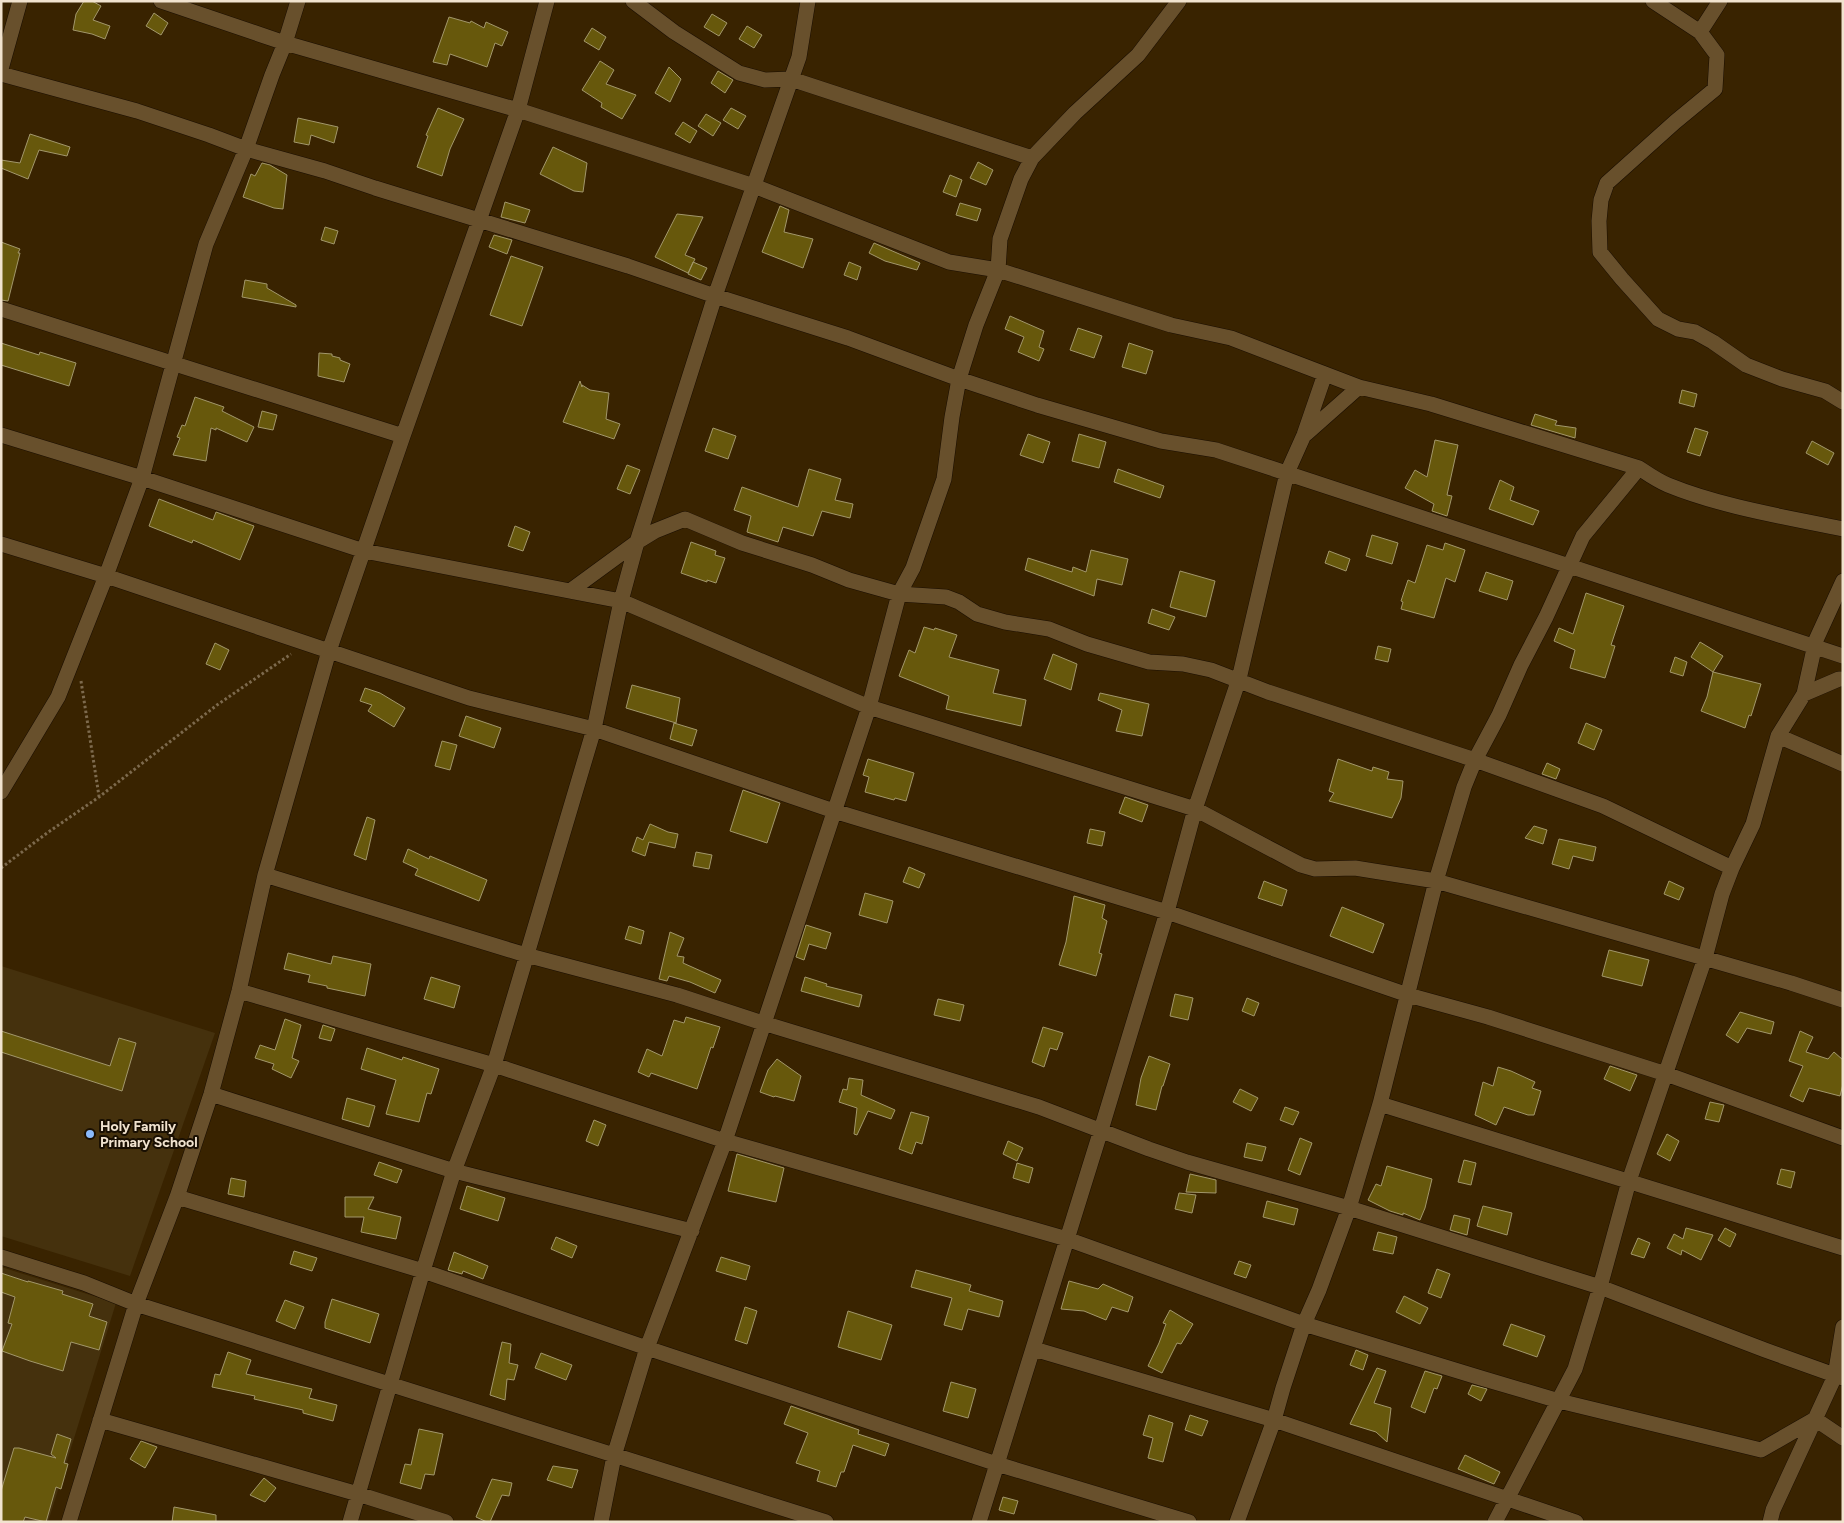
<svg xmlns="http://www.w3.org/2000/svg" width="1844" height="1523" font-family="Figtree,sans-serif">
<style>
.built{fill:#45310d}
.building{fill:#67580c;stroke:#a2976b}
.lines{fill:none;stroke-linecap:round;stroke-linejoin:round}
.minor-casing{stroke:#1a0e00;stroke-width:16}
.path{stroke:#7d6a4d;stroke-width:3;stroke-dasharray:2.5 2.5;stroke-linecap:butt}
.minor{stroke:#68502c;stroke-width:15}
.poi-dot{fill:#8abafc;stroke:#190f02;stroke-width:2}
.labels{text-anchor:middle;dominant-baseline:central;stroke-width:4;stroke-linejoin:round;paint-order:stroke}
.poi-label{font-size:14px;font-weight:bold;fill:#f1e3cf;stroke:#190f02;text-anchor:start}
</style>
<rect width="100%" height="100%" fill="#392300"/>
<!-- built -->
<path class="built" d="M1 966 215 1033 130 1276 1 1236Z
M1 1267 116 1303 48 1522H1Z"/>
<!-- building -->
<path class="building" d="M84 1H92L101 6 93 20 110 26 105 39 92 34 73 30 76 14Z
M154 13 168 23 161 35 146 26Z
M712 14 727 23 719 36 704 27Z
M449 17 470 23 471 21 484 28 486 22 508 32 502 46 495 43 487 67 450 54 447 65 433 62Z
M747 26 762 35 754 48 739 39Z
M592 28 606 37 599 50 584 41Z
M600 61 614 70 606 84 636 95 622 119 601 107 602 103 582 90Z
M669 67 681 79 670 102 655 93Z
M718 71 733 80 725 93 711 83Z
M438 108 464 119 450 149 442 176 417 167 428 136 426 135Z
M731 108 746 116 738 129 723 120Z
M706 114 721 123 713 136 698 126Z
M298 118 338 127 334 143 311 135 309 145 294 142Z
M683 122 697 131 690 143 675 134Z
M30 134 70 147 67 156 39 150 28 179 1 168V160L20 163Z
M553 147 587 163 583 192 574 191 540 174Z
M978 162 993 170 986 185 970 178Z
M262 163 270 165 287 175 283 209 274 208 243 197 251 174 255 176Z
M950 175 962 180 956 197 943 192Z
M505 202 530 210 525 223 501 217Z
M960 203 981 209 977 221 956 215Z
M780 206 789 210 784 232 813 239 803 268 762 252Z
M677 214 703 217 685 255 695 259 688 273 655 257Z
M325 227 338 231 334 244 321 240Z
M494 235 512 240 507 254 489 247Z
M1 242 20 249 18 253H20L8 301 1 300Z
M874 243 920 263 917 270 885 261 869 253Z
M511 256 543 267 522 326 490 315Z
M693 262 707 268 701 280 688 274Z
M849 262 861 267 857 280 844 275Z
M245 280 267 284V288L296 305V307L242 297Z
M1010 316 1044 331 1039 347 1044 349 1039 361 1018 352 1024 337 1005 329Z
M1078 328 1102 336 1094 358 1070 350Z
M1 343 39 355 40 352 76 363 69 386 1 365Z
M1129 343 1153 351 1146 374 1122 367Z
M319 353 332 354V356L340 358V360L350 364 344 382 318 376Z
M580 381 582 387V385L590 390 609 393 606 419 620 424 614 439 563 422Z
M1682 390 1697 394 1694 407 1679 403Z
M195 397 224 407 222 411 254 427 247 442 216 428V430L211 428 206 461 173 455 180 438 177 437 182 425 185 426Z
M262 411 277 415 273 430 258 427Z
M1535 414 1557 421 1555 425 1576 428 1575 438 1531 425Z
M713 428 736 436 728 459 705 451Z
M1695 428 1708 432 1700 456 1687 452Z
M1028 434 1050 442 1043 463 1020 455Z
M1079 434 1106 442 1099 468 1072 461Z
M1435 440 1458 445 1447 495 1452 496 1447 516 1432 511 1434 504 1405 488 1415 470 1427 477Z
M1812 441 1834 453 1828 465 1806 453Z
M627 465 640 470 630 494 617 489Z
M809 469 841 479 835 500 853 504 850 518 822 511 813 536 783 527 778 542 747 532 751 516 734 510 742 487 798 507Z
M1118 469 1164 486 1160 498 1114 482Z
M1500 480 1514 487 1510 500 1539 511 1533 525 1489 509Z
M159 499 213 520 216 512 254 526 240 560 193 540 192 543 149 526Z
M515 526 530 532 523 551 508 546Z
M1372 535 1398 543 1392 564 1366 556Z
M691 542 716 551 715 555 725 558 716 583 707 580V582L681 573Z
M1445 543 1465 550 1455 582 1446 578 1434 618 1401 609 1403 602 1401 601 1408 580 1415 583 1427 545 1443 550Z
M1091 550 1128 559 1122 585 1097 579 1094 596 1025 570 1028 558 1072 572 1073 567 1086 572Z
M1329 551 1350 559 1346 571 1325 563Z
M1180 571 1215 581 1206 617 1170 607Z
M1486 572 1513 581 1507 600 1479 591Z
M1586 593 1624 606 1611 645 1615 646 1605 678 1570 668 1575 650 1554 641 1559 628 1573 634Z
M1152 609 1175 617 1169 630 1148 623Z
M924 627 934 630 935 628 957 635 949 657 999 670 993 693 1026 700 1021 726 946 709 949 696 899 676 909 650 915 653Z
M1700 642 1723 656 1713 672 1761 684 1751 716 1749 715 1745 728 1701 711 1707 697 1713 672 1691 657Z
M215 643 229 650 220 670 206 664Z
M1378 646 1391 649 1388 662 1375 659Z
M1053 654 1077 664 1071 690 1044 679Z
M1675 657 1687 662 1683 676 1670 672Z
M632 685 680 698 676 723 626 708Z
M365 688 380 693 405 708 394 727 368 711 372 705 360 701Z
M1100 693 1149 704 1142 736 1116 731 1122 710 1098 700Z
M466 716 501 728 494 748 459 736Z
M674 723 697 730 692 746 670 739Z
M1586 723 1602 730 1594 750 1578 743Z
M442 741 457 745 450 770 435 766Z
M868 759 914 773 906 801 895 798 894 800 865 792 869 777 863 775Z
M1338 759 1372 771 1373 767 1389 772 1387 779 1403 781 1401 798 1392 818 1329 801 1334 793 1329 791Z
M1547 763 1560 769 1556 779 1542 774Z
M743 790 780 803 767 843 730 831Z
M1125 797 1148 805 1142 822 1119 813Z
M367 817 375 820 366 860 354 855Z
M650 824 668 832 678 834 675 848 649 842 645 856 632 851 637 837 643 840Z
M1534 826 1547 830 1543 844 1525 838Z
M1090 829 1105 832 1102 846 1087 843Z
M1559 839 1596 847 1593 861 1573 856 1569 869 1552 864Z
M408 849 429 859 430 856 487 880 479 901 415 875 418 869 403 862Z
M696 852 712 855 709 869 693 866Z
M909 867 925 874 919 888 903 882Z
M1264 881 1287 890 1282 906 1258 898Z
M1669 881 1684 888 1679 900 1664 894Z
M865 893 893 901 887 923 859 915Z
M1074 896 1105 905 1102 918 1107 921 1099 953 1102 954 1096 976 1059 965 1066 942Z
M1342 907 1384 924 1373 953 1330 936Z
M806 925 831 933 826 949 809 944 804 960 796 957Z
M629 926 644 931 641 944 625 939Z
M670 932 684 938 677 956 684 957 683 963 721 980 715 993 690 982 669 976 667 981 659 979Z
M1609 950 1649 960 1642 986 1602 976Z
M288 953 331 964 333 956 371 964 365 996 327 988V986L308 982 310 975 284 969Z
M431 977 460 986 454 1008 424 999Z
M805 977 827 984 826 986 862 995 859 1007 801 991Z
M1175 994 1193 998 1188 1020 1170 1016Z
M1247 998 1259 1003 1254 1016 1242 1011Z
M938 999 964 1005 960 1021 934 1015Z
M1740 1012 1774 1022 1771 1034 1747 1028 1738 1043 1726 1035Z
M686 1017 720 1027 713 1048 711 1047 697 1089 651 1073 649 1077 638 1072 647 1049 662 1056 674 1020 684 1023Z
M285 1019 301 1025 292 1058 299 1061 291 1078 272 1069 274 1064 255 1058 260 1045 275 1050Z
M323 1025 335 1029 331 1041 319 1038Z
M1043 1027 1063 1033 1057 1050 1050 1048 1044 1067 1032 1062Z
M1 1031 110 1066 119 1038 136 1043 122 1091 1 1052Z
M1800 1031 1813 1037 1806 1052 1828 1059 1834 1052 1843 1060V1084L1840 1096 1809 1088 1803 1102 1790 1096 1803 1066 1789 1061Z
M367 1048 402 1060 403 1057 439 1069 431 1094 427 1093 419 1122 386 1114 396 1080 361 1069Z
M1149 1056 1170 1064 1163 1086H1162L1156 1110 1136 1105 1141 1078Z
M777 1059 801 1076 794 1101 775 1096 774 1097 760 1092 768 1070Z
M1610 1066 1637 1075 1630 1091 1604 1079Z
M1498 1067 1511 1071 1535 1082 1532 1088 1541 1091 1534 1115H1528L1504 1107 1496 1125 1475 1115 1483 1082 1493 1086Z
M849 1078 863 1080 861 1095 895 1110 891 1119 868 1111 857 1135 854 1134 857 1108 839 1102 843 1089 847 1090Z
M1240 1089 1258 1098 1251 1111 1233 1102Z
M347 1098 375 1106 369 1127 342 1119Z
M1710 1102 1724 1105 1719 1122 1705 1119Z
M1285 1107 1299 1112 1293 1125 1280 1120Z
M911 1112 929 1117 922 1144 916 1142 912 1154 899 1149Z
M594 1120 606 1125 598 1146 586 1141Z
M1667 1134 1679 1141 1670 1161 1657 1154Z
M1300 1138 1312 1143 1300 1175 1288 1170Z
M1008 1141 1023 1148 1017 1161 1003 1154Z
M1247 1143 1266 1147 1262 1161 1244 1157Z
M737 1154 784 1168 776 1202 728 1191Z
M1464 1160 1476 1163 1471 1185 1458 1182Z
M379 1162 402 1170 397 1183 374 1175Z
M1017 1163 1033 1168 1029 1183 1013 1178Z
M1387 1166 1432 1179 1425 1208 1420 1220 1403 1213V1215L1390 1211 1368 1200 1376 1184 1381 1186Z
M1781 1169 1795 1172 1791 1188 1777 1184Z
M1190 1174 1216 1180V1193L1186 1192Z
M231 1178 246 1181 244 1197 228 1194Z
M467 1186 505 1198 498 1221 460 1209Z
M1179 1193 1196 1195 1192 1213 1175 1209Z
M345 1197H374L368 1209 401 1217 396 1239 361 1232 364 1217H345Z
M1267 1201 1298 1209 1294 1225 1263 1217Z
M1483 1206 1512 1213 1507 1235 1477 1226Z
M1454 1215 1470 1219 1467 1235 1450 1230Z
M1686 1228 1713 1235 1701 1260 1682 1250 1681 1255 1667 1248 1674 1234 1683 1239Z
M1725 1228 1736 1234 1730 1247 1718 1240Z
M1378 1232 1397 1237 1393 1254 1373 1250Z
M556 1237 577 1246 572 1258 551 1249Z
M1638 1238 1650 1243 1644 1258 1631 1254Z
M294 1251 317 1258 312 1271 290 1264Z
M454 1252 488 1266 483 1279 463 1271 462 1274 448 1270Z
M721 1257 750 1266 746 1280 716 1271Z
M1239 1261 1251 1265 1246 1278 1234 1274Z
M1437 1269 1450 1274 1441 1298 1428 1293Z
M916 1270 971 1285 969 1291 1003 1301 999 1317 968 1309 962 1330 944 1325 952 1298 911 1287Z
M1 1273 28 1282V1281L63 1291 62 1294 93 1304 89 1316 107 1322 99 1350 71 1342 63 1371 30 1361 2 1351 12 1324 8 1323 15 1297 1 1292Z
M1069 1281 1098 1289 1103 1284 1133 1297 1128 1312 1112 1307 1106 1320 1084 1311 1061 1309Z
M1404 1296 1428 1308 1420 1324 1396 1312Z
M332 1299 379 1314 370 1343 325 1328V1322Z
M285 1300 304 1307 295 1329 276 1321Z
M745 1307 757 1311 747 1344 735 1340Z
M1170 1310 1193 1324 1181 1344 1177 1343 1162 1373 1148 1366 1159 1343 1166 1324 1163 1323Z
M848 1311 892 1325 881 1360 838 1347Z
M1511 1324 1545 1336 1537 1357 1503 1345Z
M502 1342 511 1344 509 1363 518 1365 514 1380 507 1379 505 1400 490 1395Z
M1356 1350 1368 1355 1363 1370 1350 1365Z
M228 1352 251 1360 246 1374 312 1389 309 1398 337 1405 333 1421 303 1413V1410L254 1399 255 1396 212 1387 215 1374 220 1375Z
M541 1353 572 1365 566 1380 535 1368Z
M1377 1368 1386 1371 1374 1403 1391 1408 1387 1442 1376 1432 1350 1424Z
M1425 1371 1442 1376 1437 1389 1434 1388 1425 1413 1411 1407Z
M951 1382 976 1389 968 1418 943 1411Z
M1472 1385 1487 1389 1481 1401 1468 1394Z
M791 1406 859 1430 858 1434 889 1444 885 1456 853 1445 844 1472H841L836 1487 817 1481 820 1471 796 1463 808 1433 784 1424Z
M1149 1415 1173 1423 1163 1462 1148 1458 1153 1438 1143 1435Z
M1190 1415 1208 1421 1202 1436 1185 1430Z
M419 1429 443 1434 434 1475 425 1474 421 1489 400 1483 405 1464 411 1465Z
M57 1434 71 1439 64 1463 68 1464 61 1489 56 1487 46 1522 25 1517 23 1522H1V1491L14 1448H19L56 1458 51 1454Z
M141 1441 157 1447 145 1468 130 1459Z
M1465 1455 1500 1472 1494 1484 1458 1469Z
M553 1466 578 1470 572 1488 547 1480Z
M264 1478 276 1488 265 1502 250 1495Z
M492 1479 512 1483 509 1496 502 1495 490 1522H487L476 1517Z
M1003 1497 1018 1501 1014 1514 999 1510Z
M174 1507 216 1515V1522H172Z"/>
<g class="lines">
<defs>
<path id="minor" d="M161 1 285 43 518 110 754 186 949 262 998 270 1171 325 1231 338 1359 387 1431 404 1639 468C1648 474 1658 481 1668 485 1722 507 1786 517 1843 529
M633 1 674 32 739 73 765 80 791 79 1032 158
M1653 1 1700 32 1717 55 1715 89 1675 122 1607 183 1601 200 1599 221 1600 252 1622 279 1658 319 1678 329 1695 332 1713 342 1746 365 1782 379 1825 391 1843 402
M1700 32 1720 1
M1 69 20 1
M1 74 137 111 209 135 246 149 325 171 375 188 628 266 715 296 848 338 959 379 1037 405 1161 441 1216 450 1843 656
M1 309 403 436
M1306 434 1359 387
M1 435 142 478 364 551 621 601 869 707 1195 809 1301 865 1315 869 1355 868 1436 881 1791 983 1843 1000
M1 544 106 576 469 698 594 729 834 811 1167 912 1408 995 1488 1017 1666 1074 1843 1138
M570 591 637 542 655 531 685 519 742 543 812 565 849 580 899 594 946 597 959 602 977 614 1005 622 1049 629 1087 644 1149 662 1183 664 1211 670 1268 692 1475 760 1603 806 1732 868
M1804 694 1839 679H1843
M1778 736 1843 764
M1 792 58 697 106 576 142 478 206 244 246 149 272 75 285 43 298 1
M265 875 526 955 677 995 763 1023 1039 1107 1149 1149 1187 1162 1349 1208 1600 1287 1765 1350 1843 1378
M239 991 494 1065 725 1141 1067 1239 1304 1324 1481 1378 1559 1401 1761 1450 1815 1419 1843 1438
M211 1094 454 1171 692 1231
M1380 1104 1843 1248
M177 1197 423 1271 647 1348 997 1464 1189 1522
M1 1257 84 1283 136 1304 826 1522
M1034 1349 1274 1420 1576 1522
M100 1420 358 1494 446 1522
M69 1522 136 1304 177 1197 211 1094 239 991 265 875 329 651 403 436 518 110 547 1
M350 1522 423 1271 454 1171 494 1065 594 729 621 601 637 542 715 296 799 57 808 1
M601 1522 614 1456 647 1348 725 1141 869 707 899 594 913 568 944 479 952 417 959 379 976 325 998 270 1000 239 1021 179 1032 158 1075 113 1138 55 1179 1
M979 1522 1101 1130 1167 912 1195 809 1239 679 1287 473 1304 435 1325 374
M1237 1522 1274 1420 1283 1388 1304 1324 1319 1290 1349 1208 1380 1104 1436 881 1464 787 1475 760 1499 715 1521 665 1546 617 1583 536 1639 468
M1495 1522 1575 1369 1600 1287 1629 1181 1705 958 1722 894 1732 868 1753 824 1778 736 1804 694 1816 640 1843 581
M1770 1522 1773 1510 1835 1376 1843 1327"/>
</defs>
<!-- minor casing -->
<use href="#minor" class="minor-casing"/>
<!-- path -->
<path class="path" d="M81 681 99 796
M1 868 47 833 99 797 217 705 291 654"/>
<!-- minor -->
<use href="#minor" class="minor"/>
</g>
<!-- markers -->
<circle class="poi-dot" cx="90" cy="1134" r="5"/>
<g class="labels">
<!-- poi labels -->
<g class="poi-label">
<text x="100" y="1126">Holy Family<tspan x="100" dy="16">Primary School</tspan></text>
</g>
</g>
<!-- border -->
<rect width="1844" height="1523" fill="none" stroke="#f1e3cf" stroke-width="5"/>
</svg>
